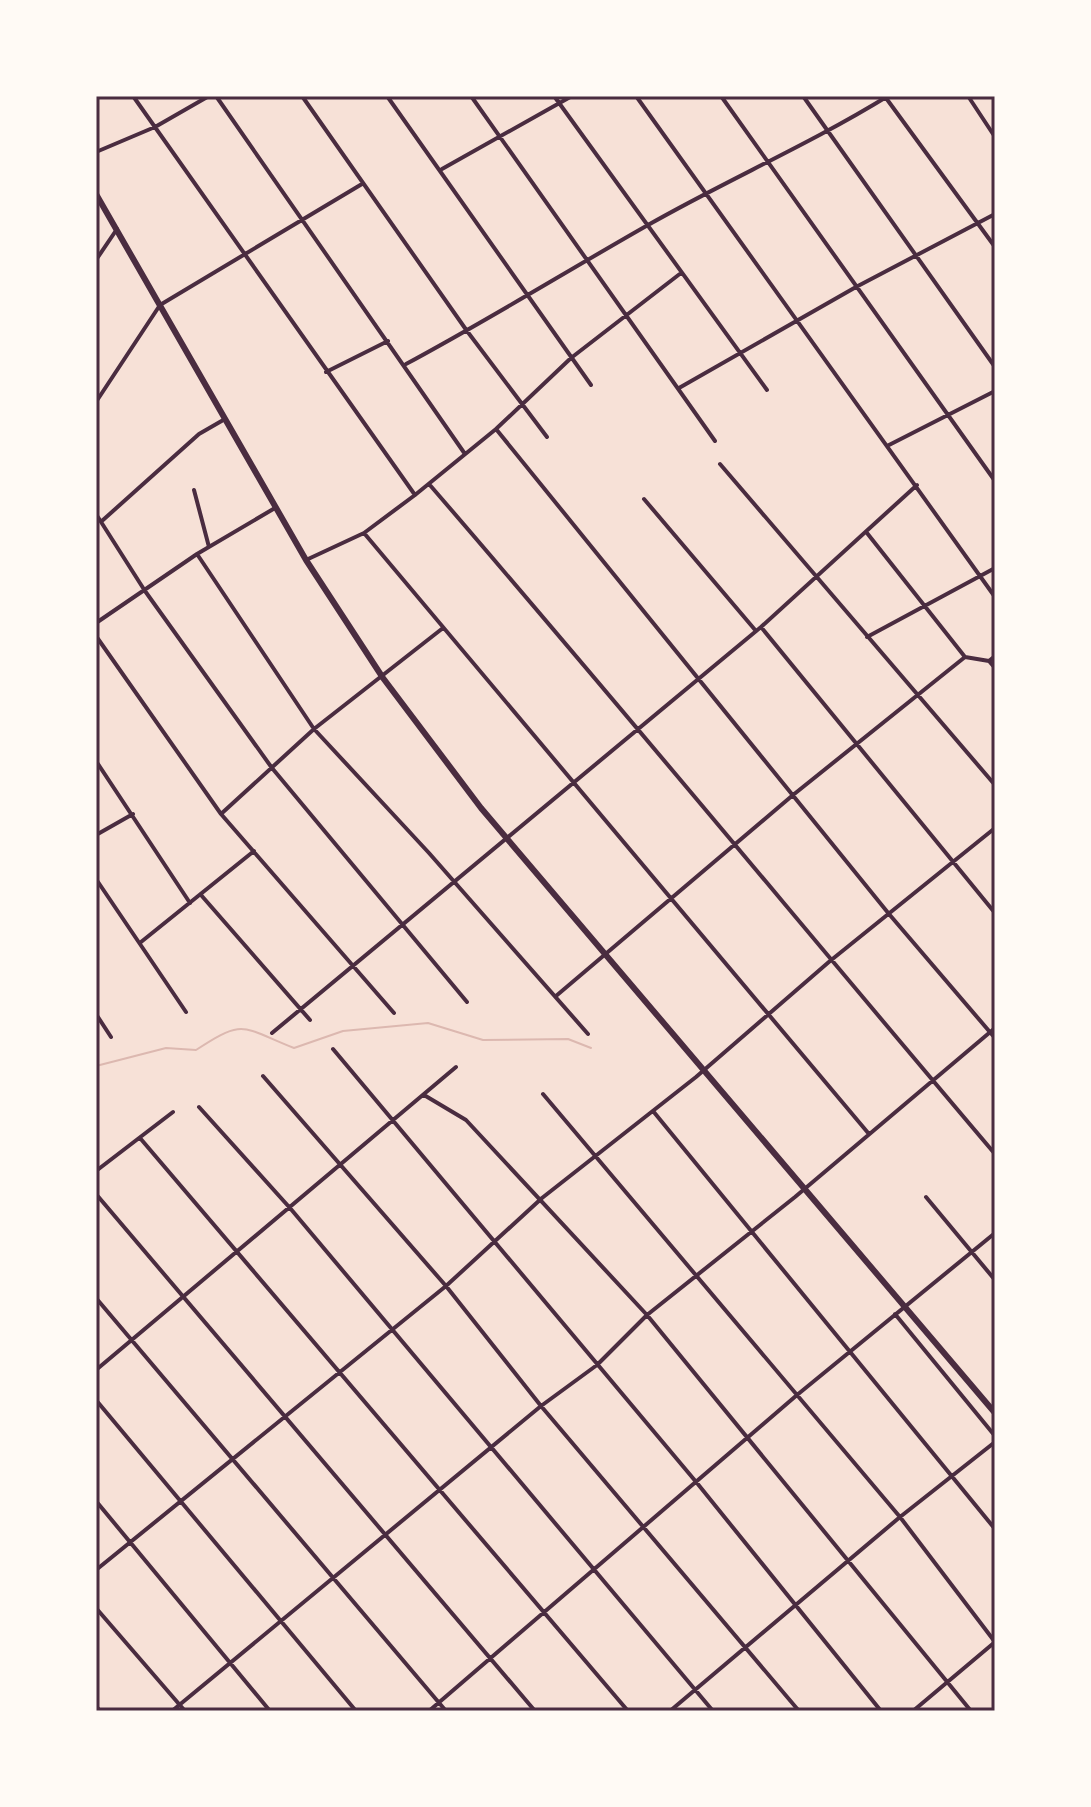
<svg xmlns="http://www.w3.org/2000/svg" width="1091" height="1807" font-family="'Golos Text',sans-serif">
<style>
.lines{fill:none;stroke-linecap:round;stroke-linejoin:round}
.stream{stroke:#dcb8b0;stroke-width:2}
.minor{stroke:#4a2c40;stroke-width:4}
.trunk{stroke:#4a2c40;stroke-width:6}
.neatline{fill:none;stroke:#4a2c40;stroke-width:3}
</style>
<rect width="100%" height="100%" fill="#f7e1d7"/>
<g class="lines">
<!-- stream -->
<path class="stream" d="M96 1066 166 1048 196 1050C245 1018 241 1027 294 1048L343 1031 428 1023 483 1040 568 1039 591 1048"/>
<!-- minor -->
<path class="minor" d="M133 96 415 495
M216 96 465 454
M302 96 467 331 547 437
M387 96 591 385
M471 96 715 441
M554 96 767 390
M636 96 995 597
M721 96 995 481
M803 96 995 367
M968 96 995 137
M886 98 995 247
M96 152 155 127 209 96
M442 169 572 96
M96 260 117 229
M406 364C488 320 567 271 648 225 727 180 810 144 888 96
M326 372 388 341
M679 388 856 287 995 214
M96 402 160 305 362 184
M496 429 889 914 995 1038
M889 445 995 391
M720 464 995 785
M429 484C620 705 806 931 995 1154
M194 490 209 547
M644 499 756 631
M96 514 145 591 272 768 467 1002
M103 520 199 434 225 419
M364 533 869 1134
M867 533 965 657 989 661 995 656
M197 554 314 729 429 853 588 1034
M306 560 364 533 415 495 496 429 571 358 681 273
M96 623 197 554 275 508
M761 627 995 913
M96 636 221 814 394 1013
M867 637 995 568
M989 661 995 668
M96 761 190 903
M221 814 314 729 443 628
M96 835 133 814
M96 879 186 1012
M201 895 310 1020
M141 942 254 851
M556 996 793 795 965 657
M96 1014 111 1037
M272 1033 761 627 917 485
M333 1049 697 1483 881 1711
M263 1076 446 1286 541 1406 799 1711
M543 1094 900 1517 995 1642
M424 1095 466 1120 647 1315 971 1711
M199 1107 290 1208 713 1711
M653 1111 995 1529
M140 1138 628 1711
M96 1171 173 1112
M96 1194 535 1711
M926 1197 995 1280
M96 1298 446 1711
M895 1314 995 1436
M96 1370 456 1067
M96 1400 356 1711
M96 1501 270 1711
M96 1570 446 1286 542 1198 696 1077 830 961 995 828
M96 1608 185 1711
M96 1706 100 1711
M172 1711 541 1406 597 1365 647 1315 795 1197 995 1028
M429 1711 797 1395 995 1233
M670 1711 900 1517 995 1442
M913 1711 995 1642"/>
<!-- trunk -->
<path class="trunk" d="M96 194 306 560 383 678 481 808 995 1413"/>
</g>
<!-- border -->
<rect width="1091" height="1807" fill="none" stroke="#fffaf5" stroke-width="196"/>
<rect x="98" y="98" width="895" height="1611" class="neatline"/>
</svg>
